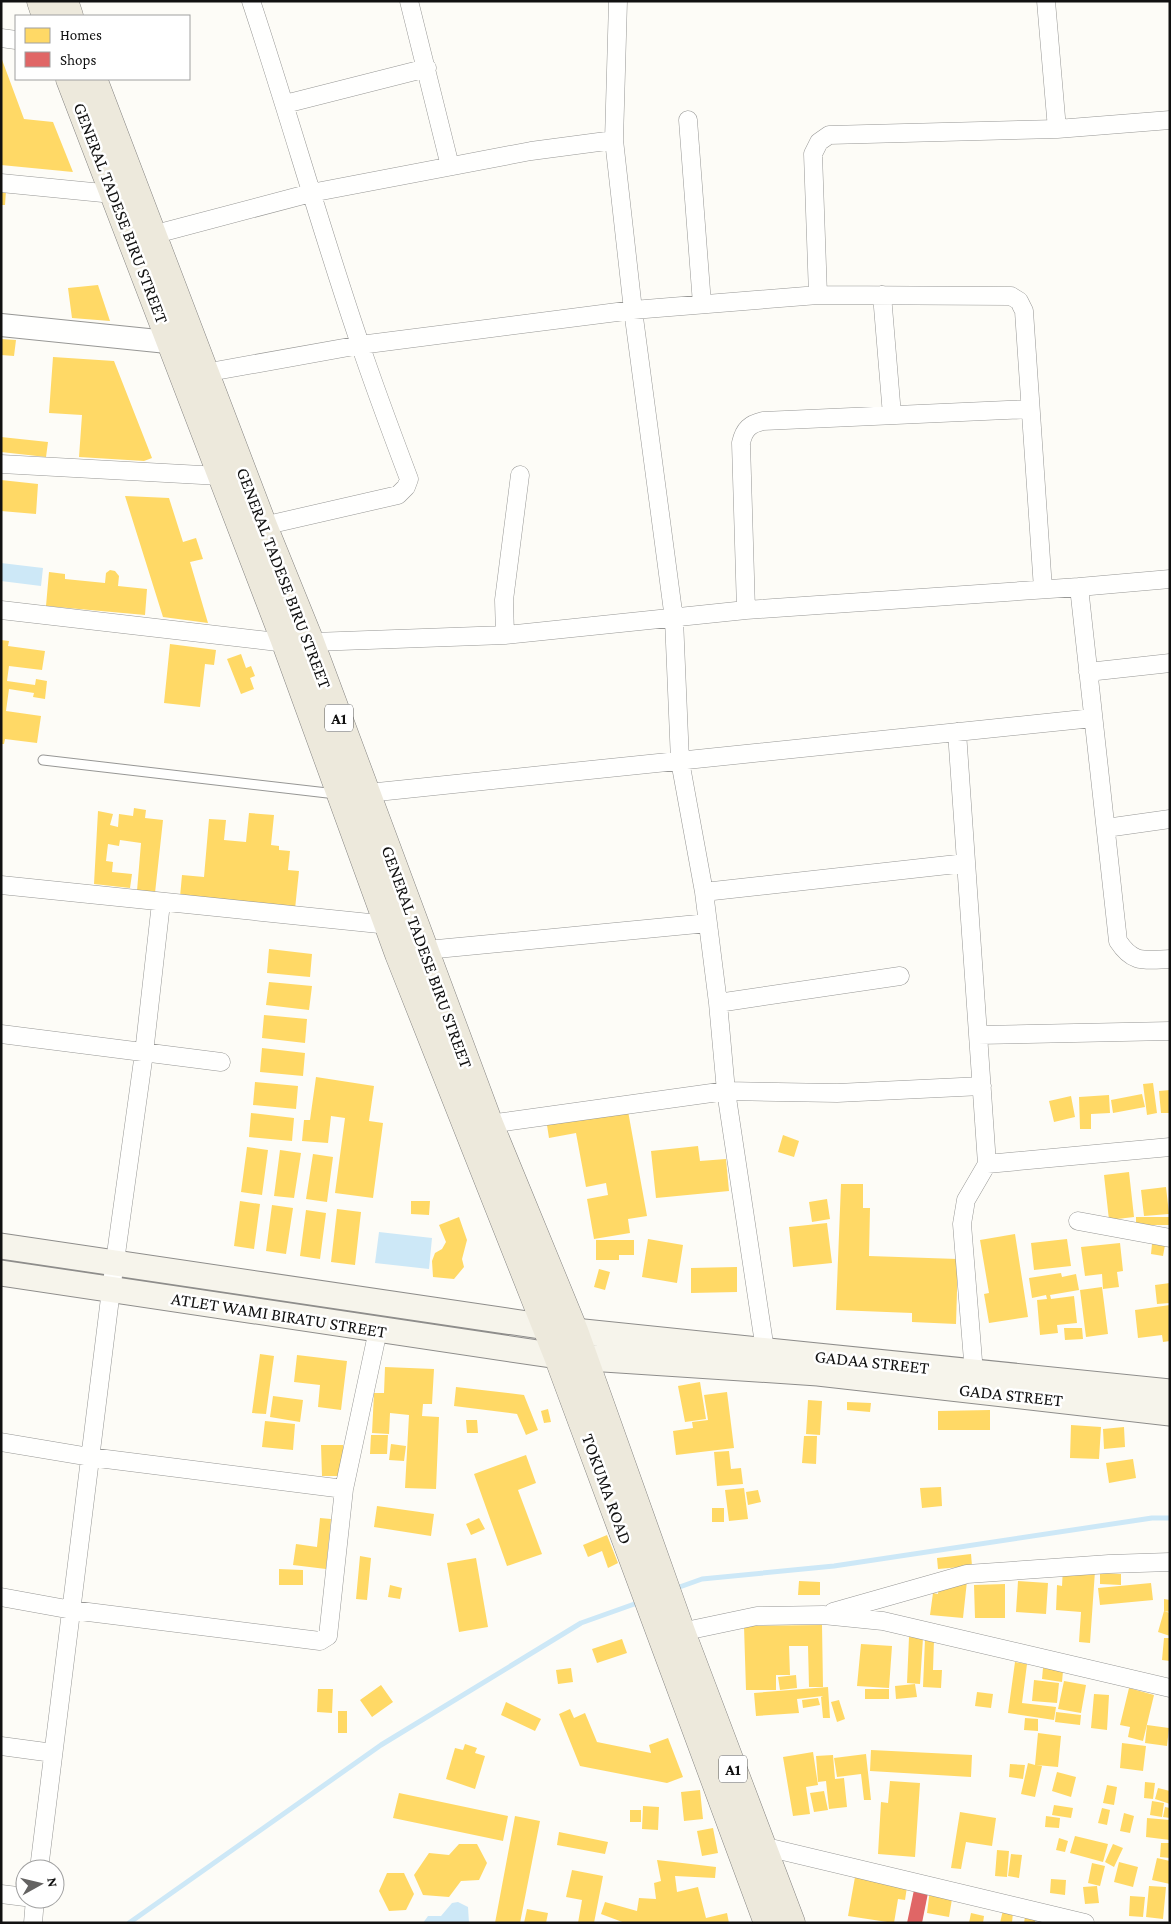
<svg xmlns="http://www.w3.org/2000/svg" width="1171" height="1924" font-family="'Crimson Pro',serif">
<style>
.water{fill:#cde8f7}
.homes{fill:#ffd966}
.shops{fill:#e06666}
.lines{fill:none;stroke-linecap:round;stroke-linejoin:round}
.stream{stroke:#cde8f7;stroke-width:5}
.service-casing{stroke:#979795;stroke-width:11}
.minor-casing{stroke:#979795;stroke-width:19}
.tertiary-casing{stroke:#979795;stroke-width:24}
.secondary-casing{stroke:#8e8d8b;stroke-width:27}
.primary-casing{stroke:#858482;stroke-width:29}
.service{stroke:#fffffe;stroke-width:9}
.minor{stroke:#fffffe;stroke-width:18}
.tertiary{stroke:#fffffe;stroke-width:22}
.secondary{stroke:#f6f4eb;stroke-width:25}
.primary{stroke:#ede9dc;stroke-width:28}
.labels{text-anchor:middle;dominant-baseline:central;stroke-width:5;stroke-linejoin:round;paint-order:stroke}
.shield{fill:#fff;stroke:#585858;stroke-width:1}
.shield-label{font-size:16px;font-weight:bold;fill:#111}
.street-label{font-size:18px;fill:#111;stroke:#fff}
</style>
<rect width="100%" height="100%" fill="#fdfcf7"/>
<!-- water -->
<path class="water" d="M1 563 43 568 41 586 1 581Z
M379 1232 432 1238 429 1269 375 1263Z
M458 1902 468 1907 469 1923H423L428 1916H441L452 1903Z"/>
<!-- homes -->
<path class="homes" d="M1 57 24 119 53 122 73 172 1 165Z
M1 191H6L5 205H1Z
M98 285 110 321 72 318 68 288Z
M1 339 16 340 14 356 1 355Z
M53 357 114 361 152 458 144 461 79 457 82 415 49 413Z
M1 437 48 442 46 457 1 452Z
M1 480 38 484 36 514 1 511Z
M125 496 169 498 183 542 196 538 203 559 190 562 208 623 163 617Z
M110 570 115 571 119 576 118 586 147 589 145 615 46 606 49 572 65 574V579L105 583 106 573Z
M1 640 9 641 8 646 45 651 42 670 9 666 7 681 35 685 36 679 47 681 45 699 33 697 34 693 9 689 6 711 41 716 37 743 5 739 4 744H1Z
M170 644 216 650 214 665 205 664 200 707 164 703Z
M241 654 246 668 251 666 255 676 250 678 254 689 241 694 227 659Z
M134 808 146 810 145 818 163 820 155 893 137 891 141 843 120 840 119 846 108 844 106 861 113 862 112 872 132 874 130 888 94 884 98 811 113 814 110 825 118 827 119 814 133 816Z
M249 813 274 815 271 845 279 846V850L290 851 288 870 299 871 295 909 180 897 182 875 204 877 209 819 226 820 224 840 246 842Z
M269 949 312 954 310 977 267 973Z
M269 982 312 986 309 1010 266 1005Z
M264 1015 307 1019 305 1043 262 1038Z
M262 1048 305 1053 303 1076 260 1072Z
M316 1077 374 1086 369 1121 383 1123 373 1198 335 1193 345 1118 331 1116 328 1143 302 1141 304 1120H310Z
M255 1082 298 1086 296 1109 253 1105Z
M1153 1083 1157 1113 1147 1115 1143 1084Z
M1170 1090V1113H1161L1159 1091Z
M1142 1094 1145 1107 1113 1113 1111 1100Z
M1109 1095 1110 1113 1091 1114V1129H1080L1079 1097Z
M1071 1096 1075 1117 1054 1122 1049 1101Z
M628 1111 647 1216 628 1219 630 1233 594 1239 587 1199 608 1195 606 1183 586 1187 576 1133 549 1138 547 1125Z
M251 1113 294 1118 292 1141 249 1137Z
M783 1135 799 1141 794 1157 778 1152Z
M698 1146 700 1161 726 1159 729 1191 656 1198 651 1151Z
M247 1147 268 1150 262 1195 241 1192Z
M280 1150 301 1153 294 1198 274 1196Z
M313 1154 333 1157 327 1202 306 1199Z
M1129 1172 1134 1217 1109 1220 1104 1175Z
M841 1184H863V1208H870L869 1256 958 1259 956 1324 912 1322V1313L836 1310Z
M1166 1187 1169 1214 1144 1216 1141 1190Z
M827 1199 830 1219 812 1222 809 1202Z
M240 1201 260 1204 254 1249 234 1246Z
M411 1201H430L429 1215 411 1214Z
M272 1205 293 1208 286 1254 266 1251Z
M337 1209 361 1212 355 1265 331 1262Z
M306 1210 326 1213 320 1259 300 1256Z
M459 1217 467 1240 462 1259 464 1267 454 1279 433 1277 432 1261 435 1253 442 1249 446 1242 439 1225Z
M1136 1217H1169V1225H1136Z
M827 1223 832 1263 793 1267 789 1227Z
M1015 1234 1028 1317 989 1323 984 1294 989 1293 980 1240Z
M648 1239 683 1245 677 1283 642 1277Z
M1067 1239 1071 1266 1034 1270 1031 1243Z
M596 1240H634V1255H619V1260H596Z
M1120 1243 1123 1271 1117 1272 1119 1287 1103 1289 1102 1274 1085 1276 1081 1247Z
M1152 1244 1165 1245 1163 1256 1151 1254Z
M737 1267V1292L691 1293V1268Z
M599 1269 610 1272 605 1290 594 1287Z
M1061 1273 1062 1277 1076 1274 1079 1290 1050 1295 1051 1299 1074 1296 1077 1323 1057 1325 1058 1333 1040 1335 1037 1300 1047 1299 1046 1295 1032 1298 1029 1278Z
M1170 1283V1303L1157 1304 1155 1285Z
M1102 1287 1108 1334 1086 1337 1080 1290Z
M1170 1305V1341L1163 1342 1162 1335 1138 1338 1135 1310Z
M1064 1328H1082L1083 1339 1065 1340Z
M260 1354 274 1356 266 1414 252 1413Z
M297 1355 347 1361 341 1410 318 1407 320 1385 294 1382Z
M385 1367 434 1369 432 1404H423L422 1416 439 1417 436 1489 405 1488 409 1415 390 1413 389 1434 372 1433 374 1393H384Z
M700 1382 706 1419 685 1422 678 1386Z
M456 1387 524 1395 538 1430 526 1435 517 1414 454 1406Z
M727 1392 734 1448 676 1455 673 1431 693 1428 692 1422 708 1420 704 1395Z
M273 1396 303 1400 300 1422 270 1417Z
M808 1400 822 1401 820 1435 806 1434Z
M847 1402 871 1403 870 1412 847 1410Z
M548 1409 551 1422 544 1423 541 1411Z
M990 1410V1430H938V1411Z
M466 1420H477L478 1433H467Z
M265 1421 295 1424 293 1450 262 1447Z
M1071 1425 1101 1427 1099 1459 1070 1458Z
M1124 1427 1125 1447 1104 1449 1103 1429Z
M371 1435H388L387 1454H370Z
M804 1436H817L816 1464 802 1463Z
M391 1444 406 1446 404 1461 389 1460Z
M321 1445H343V1476H322Z
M729 1451 731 1469 741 1468 743 1484 717 1486 714 1452Z
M526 1455 536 1483 518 1490 542 1554 507 1566 474 1474Z
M1133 1459 1136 1478 1109 1483 1106 1463Z
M941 1487 942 1506 922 1508 920 1488Z
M744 1488 748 1519 729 1521 725 1490Z
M758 1490 761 1502 748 1505 746 1492Z
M377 1506 434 1514 431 1536 374 1527Z
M712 1508H724V1522H712Z
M320 1518 331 1519 326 1569 293 1565 296 1544 317 1547Z
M479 1518 485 1529 471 1535 466 1524Z
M607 1535 618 1563 608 1568 602 1551 588 1557 583 1545Z
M971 1554 972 1566 938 1569 937 1558Z
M360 1556 371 1558 367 1600 356 1599Z
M476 1558 488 1627 459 1632 447 1563Z
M1063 1568 1095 1571 1090 1643 1079 1642 1081 1612 1056 1610 1057 1585 1062 1586Z
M279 1569 303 1570V1585H279Z
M1100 1573 1121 1574V1585L1100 1584Z
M939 1578 967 1581 963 1618 930 1615 933 1593 938 1594Z
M799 1581 820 1582V1595H798Z
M1018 1581 1048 1583 1046 1614 1016 1612Z
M1151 1583 1153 1600 1100 1605 1098 1588Z
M1005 1584V1618H975L974 1585Z
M390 1585 402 1588 400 1599 388 1597Z
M1164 1599 1170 1600V1612L1164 1611Z
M1164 1611 1170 1613V1636L1158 1632Z
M822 1625 823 1687H809L808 1646H789L790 1675H776V1690H746L744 1626Z
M909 1637 923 1638 920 1684 907 1683Z
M1164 1638H1170V1661L1162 1660Z
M622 1639 627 1653 597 1663 592 1649Z
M925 1639 934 1640 933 1670H942L941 1688 923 1687Z
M861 1644 892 1646 889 1688 857 1686Z
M1015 1662 1027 1664 1022 1703 1056 1707 1054 1720 1008 1713Z
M571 1668 573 1682 558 1684 556 1670Z
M1043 1668 1063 1671 1062 1682 1042 1679Z
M796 1675 797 1688 780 1690 778 1677Z
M1034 1680 1059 1683 1057 1703 1032 1701Z
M1064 1681 1086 1685 1081 1713 1058 1709Z
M915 1684 917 1697 896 1699 895 1686Z
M381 1685 393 1702 372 1717 360 1700Z
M828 1687 830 1718H823L821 1697 823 1696 797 1699 799 1713 756 1716 754 1693Z
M1129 1688 1154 1695 1143 1741 1128 1737 1130 1727 1120 1725Z
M318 1689H333L332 1713 317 1712Z
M865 1689H889V1699H865Z
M977 1692 993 1694 991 1708 975 1706Z
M1094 1694 1109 1695 1107 1730 1091 1728Z
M818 1698 820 1705 803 1708 802 1700Z
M839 1700 845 1719 837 1722 831 1702Z
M506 1702 541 1719 535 1731 501 1715Z
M570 1709 574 1718 585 1713 597 1742 651 1753 649 1745 668 1738 683 1777 667 1783 580 1766 559 1714Z
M338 1711H347V1733H338Z
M1056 1712 1081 1715 1080 1725 1055 1722Z
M1025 1718 1038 1719V1731L1024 1730Z
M1147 1725 1169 1728 1167 1746 1145 1743Z
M1038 1733 1061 1736 1058 1767 1036 1765 1042 1766 1035 1797 1021 1794 1028 1763 1035 1765Z
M1122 1743 1146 1746 1143 1771 1120 1768Z
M465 1744 477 1748 475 1753 485 1756 475 1789 446 1779 455 1748 463 1750Z
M871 1750 972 1755 971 1777 870 1771Z
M813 1752 818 1785 806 1787 810 1814 793 1816 783 1757Z
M866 1754 871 1800H864L861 1774 837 1777 834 1758Z
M833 1755 835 1779 844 1778 847 1807 829 1809 826 1781 818 1782 816 1756Z
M1010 1764 1025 1765 1023 1779 1009 1777Z
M1057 1772 1076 1777 1071 1797 1052 1791Z
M890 1781 920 1783 915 1857 878 1854 881 1802 888 1803Z
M1145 1782 1155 1783 1153 1799 1144 1798Z
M1107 1785 1117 1787 1114 1805 1103 1803Z
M1158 1788 1170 1791V1804L1155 1799Z
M700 1790 703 1819 684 1821 681 1792Z
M824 1791 828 1810 814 1812 810 1793Z
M399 1793 508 1816 503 1841 393 1818Z
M1152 1801 1164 1803 1162 1817 1150 1815Z
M1054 1805 1073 1808 1071 1818 1052 1815Z
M643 1806 659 1807 658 1830 642 1829Z
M1165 1807 1170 1808V1818L1163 1817Z
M1102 1808 1110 1810 1107 1825 1098 1823Z
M630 1810H641V1822H630Z
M960 1812 996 1818 992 1846 966 1842 961 1869 951 1868Z
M1124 1813 1134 1816 1130 1833 1120 1831Z
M515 1816 540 1821 520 1923H495Z
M1046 1816 1060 1818 1059 1828 1045 1827Z
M1147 1818 1170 1820V1840L1146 1837Z
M713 1828 718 1853 702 1856 697 1831Z
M559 1832 608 1842 605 1854 557 1845Z
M1075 1836 1108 1844 1103 1862 1070 1853Z
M1059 1838 1068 1841 1065 1852 1056 1850Z
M1161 1843H1170V1858L1160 1857Z
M459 1844H477L487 1863 479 1880 461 1881 449 1897 423 1895 414 1875 429 1853 449 1855Z
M1113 1844 1123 1848 1114 1867 1105 1862Z
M997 1850 1009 1851 1007 1877 995 1876Z
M1011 1854 1022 1855 1019 1878 1008 1876Z
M1157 1858 1170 1861V1884L1152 1880Z
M657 1860 716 1867 715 1878 675 1876 677 1892 698 1887 706 1918 727 1913 729 1923H625L601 1914 605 1902 637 1911 639 1898 656 1899 654 1883 661 1881Z
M1119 1862 1138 1867 1133 1887 1114 1882Z
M1092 1863 1105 1866 1100 1886 1088 1883Z
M572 1870 603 1876 594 1923H578L582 1900 566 1897Z
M387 1873H404L414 1894 406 1910 389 1911 379 1891Z
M855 1877 907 1887 905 1900 898 1899 894 1923 848 1916Z
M1051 1879 1066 1880 1065 1895 1050 1893Z
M1097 1886 1099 1903 1085 1904 1083 1887Z
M1149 1886 1166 1887 1163 1919 1146 1917Z
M930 1889 953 1893 949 1917 927 1913Z
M1130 1896 1145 1897 1143 1917 1129 1916Z
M527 1909 548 1913 546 1923H524Z
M1003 1910 1013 1912 1012 1923H1000Z
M971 1913 984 1916 983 1923H969Z
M1025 1917 1035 1919V1923H1024Z"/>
<!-- shops -->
<path class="shops" d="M914 1890 928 1893 922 1923H907Z"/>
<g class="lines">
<!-- stream -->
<path class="stream" d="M674 1589 702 1579 834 1566 1152 1518H1170
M129 1923 381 1745 581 1623 640 1602"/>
<defs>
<path id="service" d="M43 760 336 794"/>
<path id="minor" d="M251 1C289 115 321 230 360 344 375 389 392 434 409 479L406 487 398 495 263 526
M409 1 450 166
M618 1 614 140 633 310 674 619 680 761 704 892 718 1003 726 1091 765 1350
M1046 1 1057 129
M1 38 16 40
M285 104 427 68
M688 120 702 304
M1 183 113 194
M152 235 311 193 531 151 614 140
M818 295 813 154 819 142 829 135 1057 129 1170 120
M882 295 892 415
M204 373 360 345 633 310 818 295 1011 296 1019 301 1024 311 1043 589
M1 464 220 476
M1079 587 1118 941C1133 964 1144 960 1170 959
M1 610 286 643 505 635 746 610 1079 587 1170 579
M746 610 741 443C744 429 750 424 763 421L1030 409
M505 635 504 600 520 475
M1088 672 1170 663
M957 732 987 1164 966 1200 962 1224 974 1373
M358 794 1093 718
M1106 828 1170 819
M1 885 389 925
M704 892 966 863
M416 951 708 923
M718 1003 900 976
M1 1034 221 1062
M978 1035 1170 1031
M489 1124 726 1091 837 1093 982 1086
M987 1164 1170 1147
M1078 1221 1170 1238
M1 1442 90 1457 344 1489
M1 1597 72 1610 320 1641 328 1636 344 1489 378 1330
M833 1612 967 1574 1109 1564 1170 1562
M681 1632 757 1616 823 1615 883 1621 1170 1688
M1 1746 53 1753
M754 1844 1085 1923
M39 1869 111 1290 144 1053 161 903
M1 1894 25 1897
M33 1923 35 1899"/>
<path id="tertiary" d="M1 325 187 344"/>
<path id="secondary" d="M1 1246 574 1331 1170 1392
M1 1273 558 1356 818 1373 1170 1413"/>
<path id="primary" d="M41 1 46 16
M64 1 69 16
M70 79 286 643 399 954 558 1356 768 1923
M93 79 263 526 310 642 489 1124 574 1331 681 1632 791 1923"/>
</defs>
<!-- service casing -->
<use href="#service" class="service-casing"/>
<!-- minor casing -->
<use href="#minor" class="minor-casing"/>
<!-- tertiary casing -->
<use href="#tertiary" class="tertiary-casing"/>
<!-- secondary casing -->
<use href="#secondary" class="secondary-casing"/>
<!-- primary casing -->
<use href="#primary" class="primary-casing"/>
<!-- service -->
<use href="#service" class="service"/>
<!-- minor -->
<use href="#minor" class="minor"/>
<!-- tertiary -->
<use href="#tertiary" class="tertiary"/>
<!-- secondary -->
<use href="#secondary" class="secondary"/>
<!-- primary -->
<use href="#primary" class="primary"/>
</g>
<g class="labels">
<!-- shield labels -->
<g class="shield">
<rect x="325" y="704.5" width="28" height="27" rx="4"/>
<rect x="719" y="1755.5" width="28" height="27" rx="4"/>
</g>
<g class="shield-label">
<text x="339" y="718">A1</text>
<text x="733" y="1769">A1</text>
</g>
<!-- street labels -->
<g class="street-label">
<text transform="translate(121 213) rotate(69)">GENERAL TADESE BIRU STREET</text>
<text transform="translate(284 578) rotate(69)">GENERAL TADESE BIRU STREET</text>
<text transform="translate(427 957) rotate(70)">GENERAL TADESE BIRU STREET</text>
<text transform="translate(279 1315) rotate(9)">ATLET WAMI BIRATU STREET</text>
<text transform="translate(872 1362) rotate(6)">GADAA STREET</text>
<text transform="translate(1011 1395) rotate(6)">GADA STREET</text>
<text transform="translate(607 1489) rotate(70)">TOKUMA ROAD</text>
</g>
</g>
<!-- border -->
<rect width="1171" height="1924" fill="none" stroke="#111111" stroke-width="5"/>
<!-- legend -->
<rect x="15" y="15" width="175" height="65" fill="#ffffff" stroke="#a0a0a0"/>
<rect x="25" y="28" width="25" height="15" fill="#ffd966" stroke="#a0a0a0"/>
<text x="60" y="40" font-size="15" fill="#111111">Homes</text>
<rect x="25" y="52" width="25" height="15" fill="#e06666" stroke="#a0a0a0"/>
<text x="60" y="65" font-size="15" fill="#111111">Shops</text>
<!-- north arrow -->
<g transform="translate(40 1884) rotate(82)"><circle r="24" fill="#ffffff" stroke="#a0a0a0"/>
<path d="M0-4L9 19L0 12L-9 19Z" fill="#646362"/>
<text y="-8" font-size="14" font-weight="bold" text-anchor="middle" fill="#111111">N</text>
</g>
</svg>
